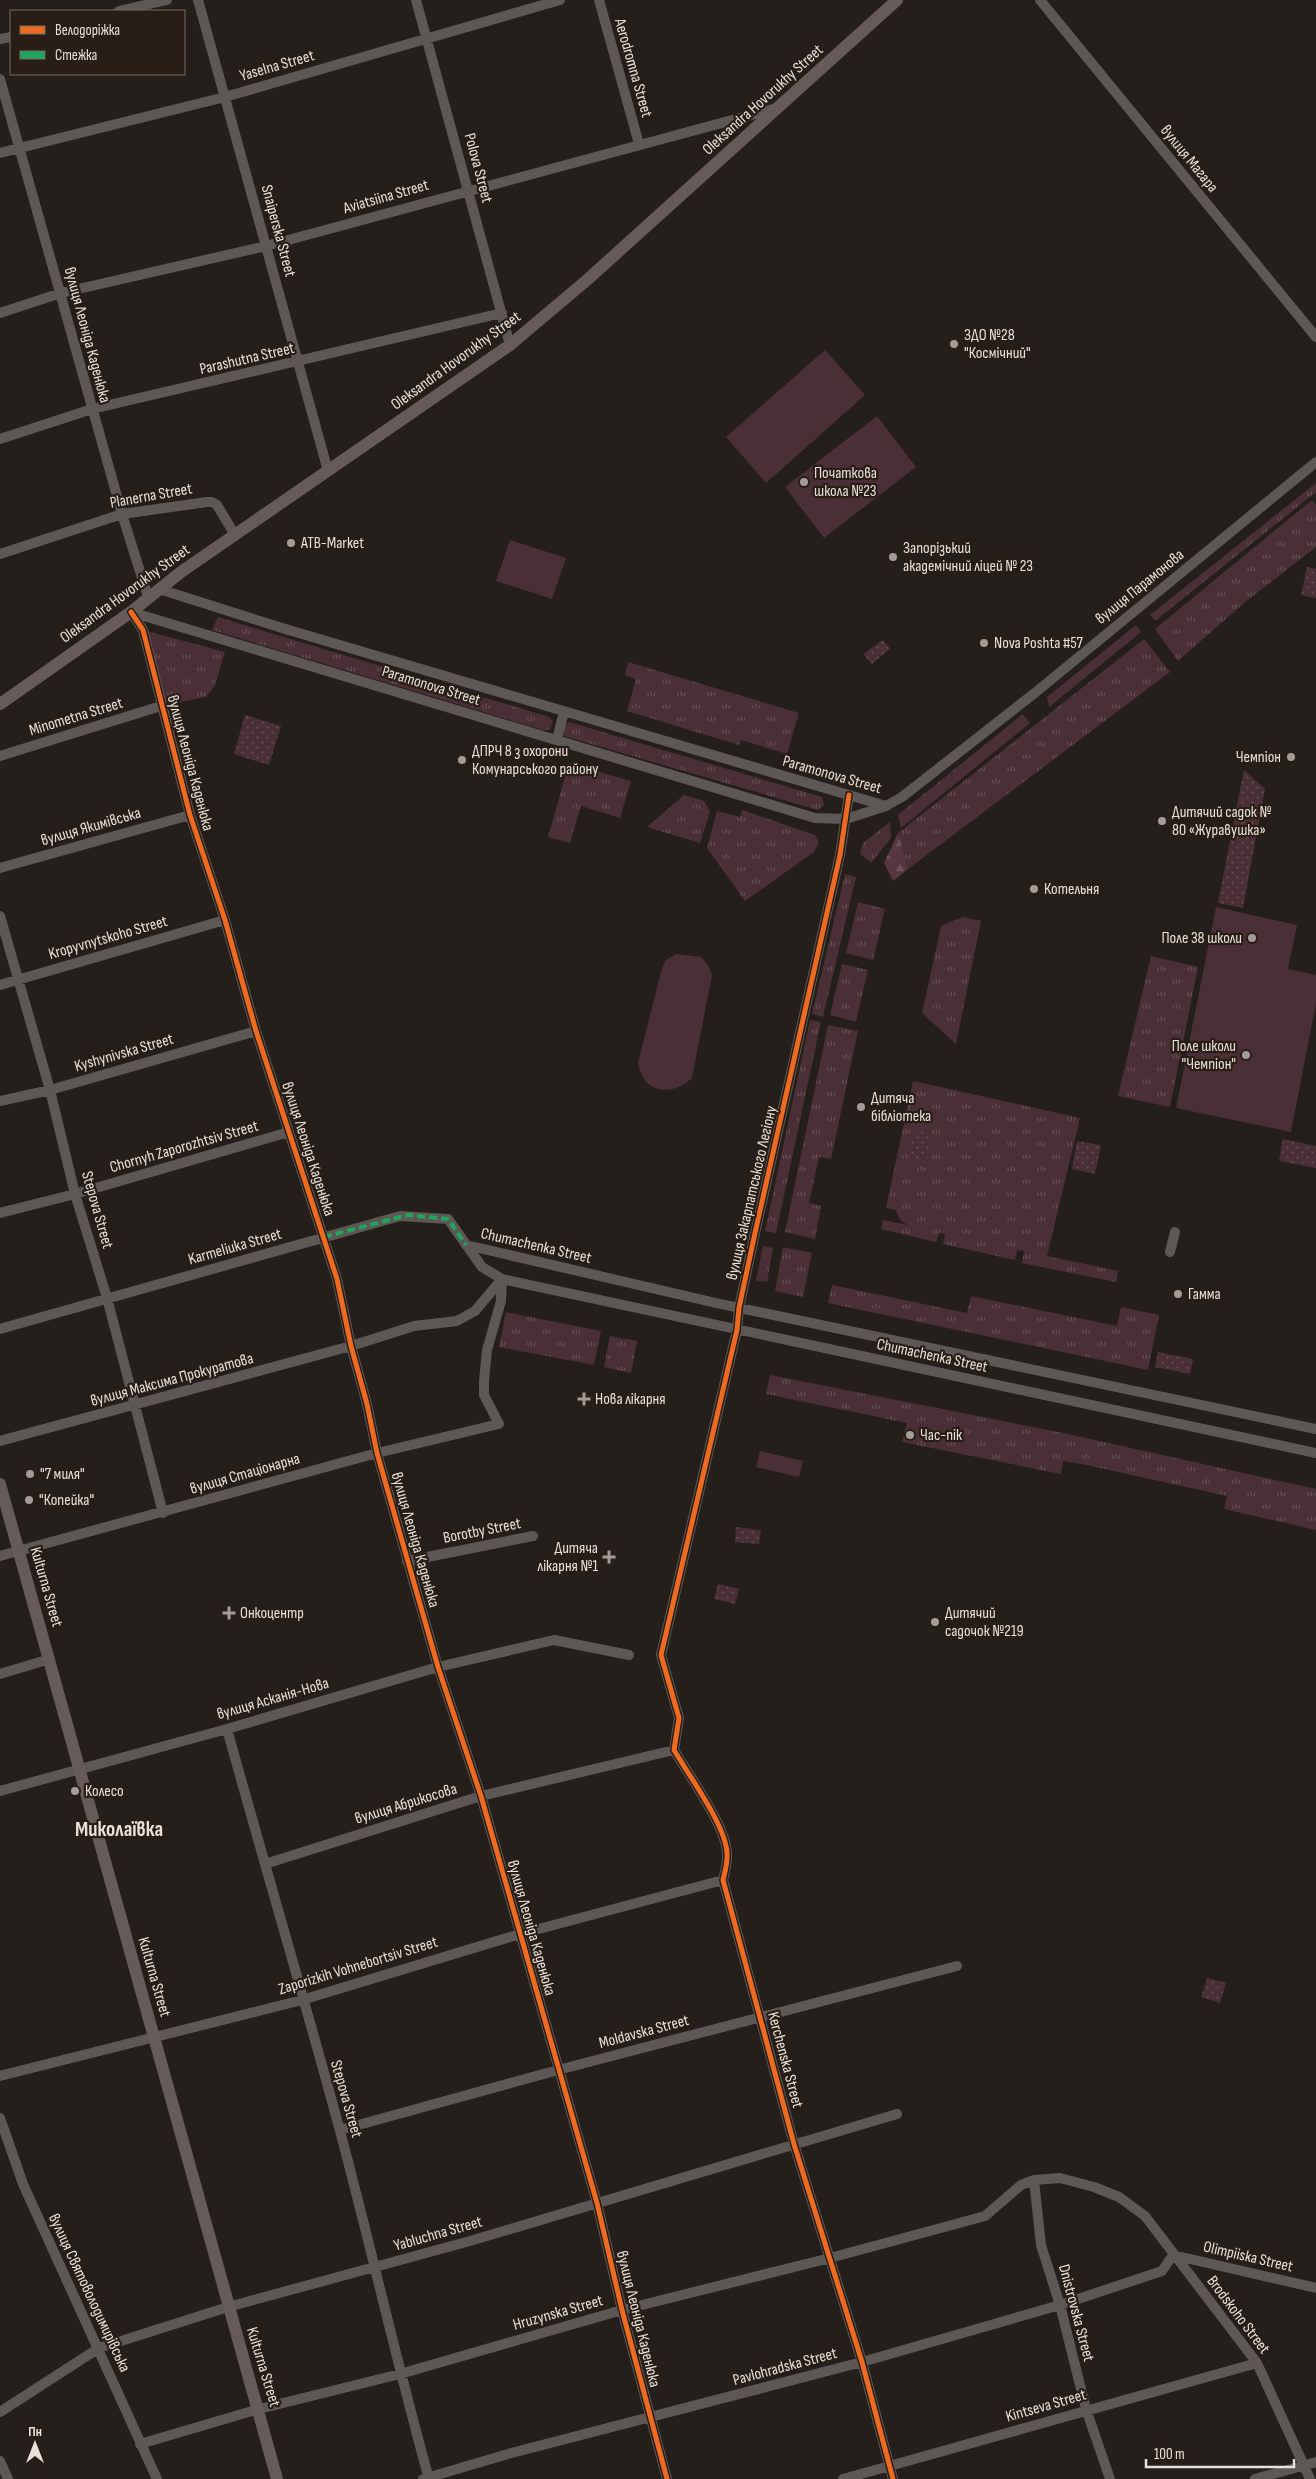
<svg xmlns="http://www.w3.org/2000/svg" width="1316" height="2479" font-family="'Sofia Sans Condensed',sans-serif">
<style>
.grass{fill:url(#grass-tufts)}
.forest{fill:url(#forest-firs)}
.park{fill:url(#park-dots)}
.garden{fill:#4a2f37}
.lines{fill:none;stroke-linecap:round;stroke-linejoin:round}
.minor{stroke:#5d5855;stroke-width:10}
.major{stroke:#665b58;stroke-width:12}
.quiet{stroke:#20a55d;stroke-width:4;stroke-dasharray:8 4;stroke-linecap:butt}
.cycleway-casing{stroke:#281e16;stroke-width:8}
.cycleway{stroke:#ed6a23;stroke-width:5}
.poi-dot{fill:#a39c97;stroke:#281e16;stroke-width:2}
.labels{text-anchor:middle;dominant-baseline:central;stroke-width:4.5;stroke-linejoin:round;paint-order:stroke}
.street-label{font-size:16px;fill:#e8e0db;stroke:#281e16}
.poi-label{font-size:16px;fill:#e8e0db;stroke:#281e16;text-anchor:start}
.district-label{font-size:21px;font-weight:bold;fill:#e8e0db;stroke:#281e16}
</style>
<defs>
<pattern id="grass-tufts" width="24" height="20" patternUnits="userSpaceOnUse" patternTransform="scale(1.25)"><rect width="24" height="20" fill="#4a2f37"/><path d="M3 7l-1-3M5 7V3M7 7l1-3M15 17l-1-3M17 17v-4M19 17l1-3" fill="none" stroke="#644d53"/></pattern>
<pattern id="forest-firs" width="22" height="20" patternUnits="userSpaceOnUse" patternTransform="scale(1.25)"><rect width="22" height="20" fill="#553641"/><path d="M5 1l3.5 6h-7zM16 11l3.5 6h-7z" fill="#6d535c"/></pattern>
<pattern id="park-dots" width="8" height="8" patternUnits="userSpaceOnUse" patternTransform="scale(1.25)"><rect width="8" height="8" fill="#4a2f37"/><path d="M2 2h.1M6 6h.1" fill="none" stroke="#644d53" stroke-width="1.8" stroke-linecap="round"/></pattern>
</defs>
<rect width="100%" height="100%" fill="#241f1a"/>
<!-- grass -->
<path class="grass" d="M1316 483V492L1155 621 1150 615Z
M1312 500 1316 505V547L1244 603 1178 661 1155 629Z
M218 617 549 717 553 721 550 730H543L212 630Z
M1136 625 1141 632 1049 707 1047 697Z
M143 630 225 652 215 685 206 697 161 706Z
M1144 639 1170 672 908 869 898 833Z
M628 662 799 713 787 754 741 740 739 745 627 711 636 679 625 675Z
M1023 714 1030 723 901 828 898 815Z
M569 722 822 797 824 805 818 810 564 736V727Z
M569 763 631 781 620 818 581 806 570 843 548 837Z
M684 795 704 801 710 812 700 843 647 827Z
M742 810 815 835 819 842 814 852 745 901 707 848 717 811 740 817Z
M890 822 891 838 871 863 860 854 863 843Z
M845 874 856 877 823 1017 812 1014Z
M858 902 885 909 873 960 846 953Z
M963 917 981 921 956 1044 922 1013 941 926Z
M1151 956 1198 967 1170 1107 1118 1096Z
M842 964 868 970 856 1022 830 1015Z
M810 1020 821 1022 776 1233 765 1231Z
M828 1025 858 1031 831 1159 819 1157 809 1203 821 1206 815 1239 785 1232Z
M913 1081 1080 1118 1047 1256 1118 1271 1116 1282 1022 1263 1024 1251 1017 1250 1015 1260 943 1244 945 1234 939 1233 936 1242 881 1229 883 1220 908 1225 900 1220 896 1210 886 1208Z
M763 1246 773 1248 767 1282 756 1280Z
M783 1247 812 1253 803 1297 775 1291Z
M832 1285 967 1313 971 1296 1117 1326 1121 1307 1159 1315 1148 1370 828 1303Z
M506 1312 601 1331 594 1365 499 1347Z
M610 1336 637 1341 631 1373 604 1367Z
M770 1375 1068 1434 1316 1489V1530L1224 1509 1227 1496 1082 1464 1063 1461 1061 1474 902 1442 907 1423 766 1394Z"/>
<!-- forest -->
<path class="forest" d="M898 833 908 869 893 881 884 863Z"/>
<!-- park -->
<path class="park" d="M1307 567 1316 569V598L1301 595Z
M883 640 890 649 872 664 863 654Z
M245 715 281 726 269 765 234 754Z
M1244 770 1265 789 1243 908 1218 903Z
M914 1130 932 1134 926 1163 908 1159Z
M1283 1139 1316 1146V1168L1279 1161Z
M1077 1141 1101 1145 1095 1174 1072 1169Z
M1158 1352 1193 1359 1190 1374 1155 1367Z
M736 1527 761 1530 759 1544 735 1542Z
M718 1584 739 1589 735 1604 714 1599Z
M1207 1978 1226 1983 1220 2003 1201 1997Z"/>
<!-- garden -->
<path class="garden" d="M825 350 865 395 766 483 726 437Z
M877 416 916 467 824 538 785 487Z
M510 540 566 558 552 599 496 581Z
M1216 907 1297 925 1288 969 1316 975V1003L1291 1132 1176 1108Z
M676 954 701 957 708 965 712 975 692 1078C672 1097 643 1094 638 1063L662 968 666 960Z
M760 1451 803 1461 799 1477 756 1467Z"/>
<g class="lines">
<!-- minor -->
<path class="minor" d="M198 0 328 471
M416 0 510 345
M599 0 639 144
M1040 0 1316 337
M119 11 167 0
M0 39 11 37
M0 79 122 514 148 597
M0 153 225 97 560 0
M0 313 61 293 266 246 777 108
M0 439 92 409 502 313
M0 554 122 514 207 502H212L217 505 235 535
M159 589 282 628 886 806
M131 612 143 630 190 815 225 920 256 1031 337 1279 351 1346 367 1404 377 1453 438 1667 481 1796 597 2203 622 2310 667 2479
M131 612 815 818 846 819 886 806 902 797 1036 692 1316 462
M557 739 564 712
M0 756 161 706
M849 795 840 855 755 1233 739 1308 737 1330 661 1655 679 1718 674 1750C688 1774 726 1826 727 1853 728 1862 725 1871 723 1880L794 2144 862 2362 893 2479
M0 868 190 815
M0 916 50 1090 75 1194 107 1298 163 1513
M0 985 225 920
M0 1101 50 1090 256 1031
M0 1213 75 1194 289 1132
M466 1245 716 1303 1316 1429
M1170 1252 1175 1232
M0 1329 400 1216 448 1219 482 1267 502 1279 1316 1453
M0 1441 351 1346 414 1326 457 1321 475 1311 502 1279
M0 1556 377 1453 499 1424 484 1395V1381L487 1350 501 1301 502 1279
M407 1561 533 1536
M0 1674 50 1659
M227 1729C264 1863 304 1997 340 2131 371 2247 397 2364 429 2479
M0 1791 227 1729 438 1667 554 1640 629 1655
M265 1864 481 1796 674 1750
M0 2076 302 2000 520 1934 723 1880
M0 2118 23 2184 157 2479
M340 2130 558 2070 957 1966
M1034 2180 1041 2245 1060 2305 1086 2409 1110 2479
M1173 2255 1316 2288
M0 2412 99 2348 228 2307 470 2241 897 2114
M140 2444 259 2409 400 2374 622 2310 830 2258 985 2216 1021 2185 1034 2180 1060 2178 1094 2187 1119 2197 1145 2216 1257 2363 1310 2479
M0 2461 8 2479
M423 2479 508 2454 862 2362 1060 2305 1162 2271 1173 2255
M843 2479 1257 2363
M1255 2479 1316 2462"/>
<!-- major -->
<path class="major" d="M0 704 131 612 181 572 510 345 587 280 897 0
M0 1484 277 2479"/>
<!-- quiet -->
<path class="quiet" d="M324 1237 408 1215 448 1219 466 1245"/>
<defs>
<path id="cycleway" d="M131 612 143 630 190 815 225 920 256 1031 337 1279 351 1346 367 1404 377 1453 438 1667 481 1796 597 2203 622 2310 667 2479
M849 795 840 855 755 1233 739 1308 737 1330 661 1655 679 1718 674 1750C688 1774 726 1826 727 1853 728 1862 725 1871 723 1880L794 2144 862 2362 893 2479"/>
</defs>
<!-- cycleway casing -->
<use href="#cycleway" class="cycleway-casing"/>
<!-- cycleway -->
<use href="#cycleway" class="cycleway"/>
</g>
<!-- markers -->
<g class="poi-dot">
<circle cx="954" cy="344" r="5"/>
<circle cx="804" cy="482" r="5"/>
<circle cx="291" cy="543" r="5"/>
<circle cx="893" cy="557" r="5"/>
<circle cx="984" cy="643" r="5"/>
<circle cx="1291" cy="757" r="5"/>
<circle cx="462" cy="760" r="5"/>
<circle cx="1162" cy="821" r="5"/>
<circle cx="1034" cy="889" r="5"/>
<circle cx="1252" cy="938" r="5"/>
<circle cx="1246" cy="1055" r="5"/>
<circle cx="861" cy="1107" r="5"/>
<circle cx="1178" cy="1294" r="5"/>
<path d="M581.5 1391.5h5v5h5v5h-5v5h-5v-5h-5v-5h5z"/>
<circle cx="910" cy="1435" r="5"/>
<circle cx="30" cy="1474" r="5"/>
<circle cx="29" cy="1500" r="5"/>
<path d="M606.5 1549.5h5v5h5v5h-5v5h-5v-5h-5v-5h5z"/>
<path d="M226.5 1605.5h5v5h5v5h-5v5h-5v-5h-5v-5h5z"/>
<circle cx="935" cy="1622" r="5"/>
<circle cx="75" cy="1791" r="5"/>
</g>
<g class="labels">
<!-- street labels -->
<g class="street-label">
<text transform="translate(277 66) rotate(-16)">Yaselna Street</text>
<text transform="translate(633 68) rotate(74)">Aerodromna Street</text>
<text transform="translate(763 100) rotate(-42)">Oleksandra Hovorukhy Street</text>
<text transform="translate(1189 159) rotate(51)">вулиця Магара</text>
<text transform="translate(478 168) rotate(75)">Polova Street</text>
<text transform="translate(386 197) rotate(-16)">Aviatsiina Street</text>
<text transform="translate(278 231) rotate(75)">Snaiperska Street</text>
<text transform="translate(87 335) rotate(75)">вулиця Леоніда Каденюка</text>
<text transform="translate(247 359) rotate(-13)">Parashutna Street</text>
<text transform="translate(456 361) rotate(-36)">Oleksandra Hovorukhy Street</text>
<text transform="translate(151 496) rotate(-10)">Planerna Street</text>
<text transform="translate(1140 587) rotate(-39)">вулиця Парамонова</text>
<text transform="translate(125 594) rotate(-36)">Oleksandra Hovorukhy Street</text>
<text transform="translate(431 686) rotate(17)">Paramonova Street</text>
<text transform="translate(76 717) rotate(-17)">Minometna Street</text>
<text transform="translate(190 763) rotate(75)">вулиця Леоніда Каденюка</text>
<text transform="translate(832 775) rotate(16)">Paramonova Street</text>
<text transform="translate(91 827) rotate(-16)">вулиця Якимівська</text>
<text transform="translate(108 938) rotate(-16)">Kropyvnytskoho Street</text>
<text transform="translate(124 1053) rotate(-16)">Kyshynivska Street</text>
<text transform="translate(184 1147) rotate(-16)">Chornyh Zaporozhtsiv Street</text>
<text transform="translate(308 1149) rotate(72)">вулиця Леоніда Каденюка</text>
<text transform="translate(752 1193) rotate(-77)">вулиця Закарпатського Легіону</text>
<text transform="translate(97 1210) rotate(74)">Stepova Street</text>
<text transform="translate(536 1246) rotate(13)">Chumachenka Street</text>
<text transform="translate(235 1247) rotate(-16)">Karmeliuka Street</text>
<text transform="translate(932 1356) rotate(12)">Chumachenka Street</text>
<text transform="translate(172 1380) rotate(-15)">вулиця Максима Прокуратова</text>
<text transform="translate(245 1474) rotate(-16)">вулиця Стаціонарна</text>
<text transform="translate(482 1531) rotate(-11)">Borotby Street</text>
<text transform="translate(415 1540) rotate(74)">вулиця Леоніда Каденюка</text>
<text transform="translate(46 1587) rotate(74)">Kulturna Street</text>
<text transform="translate(273 1699) rotate(-16)">вулиця Асканія-Нова</text>
<text transform="translate(406 1804) rotate(-17)">вулиця Абрикосова</text>
<text transform="translate(531 1928) rotate(74)">вулиця Леоніда Каденюка</text>
<text transform="translate(358 1966) rotate(-17)">Zaporizkih Vohnebortsiv Street</text>
<text transform="translate(154 1977) rotate(74)">Kulturna Street</text>
<text transform="translate(644 2032) rotate(-15)">Moldavska Street</text>
<text transform="translate(785 2060) rotate(75)">Kerchenska Street</text>
<text transform="translate(346 2099) rotate(74)">Stepova Street</text>
<text transform="translate(438 2234) rotate(-16)">Yabluchna Street</text>
<text transform="translate(1248 2257) rotate(13)">Olimpiiska Street</text>
<text transform="translate(89 2293) rotate(65)">вулиця Святоволодимирівська</text>
<text transform="translate(558 2313) rotate(-16)">Hruzynska Street</text>
<text transform="translate(1076 2313) rotate(75)">Dnistrovska Street</text>
<text transform="translate(1238 2315) rotate(53)">Brodskoho Street</text>
<text transform="translate(638 2319) rotate(76)">вулиця Леоніда Каденюка</text>
<text transform="translate(263 2367) rotate(73)">Kulturna Street</text>
<text transform="translate(785 2367) rotate(-15)">Pavlohradska Street</text>
<text transform="translate(1046 2406) rotate(-16)">Kintseva Street</text>
</g>
<!-- poi labels -->
<g class="poi-label">
<text x="964" y="335">ЗДО №28<tspan x="964" dy="18">"Космічний"</tspan></text>
<text x="814" y="473">Початкова<tspan x="814" dy="18">школа №23</tspan></text>
<text x="301" y="543">ATB-Market</text>
<text x="903" y="548">Запорізький<tspan x="903" dy="18">академічний ліцей № 23</tspan></text>
<text x="994" y="643">Nova Poshta #57</text>
<text x="472" y="751">ДПРЧ 8 з охорони<tspan x="472" dy="18">Комунарського району</tspan></text>
<text x="1281" y="757" text-anchor="end">Чемпіон</text>
<text x="1172" y="812">Дитячий садок №<tspan x="1172" dy="18">80 «Журавушка»</tspan></text>
<text x="1044" y="889">Котельня</text>
<text x="1242" y="938" text-anchor="end">Поле 38 школи</text>
<text x="1236" y="1046" text-anchor="end">Поле школи<tspan x="1236" dy="18">"Чемпіон"</tspan></text>
<text x="871" y="1098">Дитяча<tspan x="871" dy="18">бібліотека</tspan></text>
<text x="1188" y="1294">Гамма</text>
<text x="595" y="1399">Нова лікарня</text>
<text x="920" y="1435">Час-пік</text>
<text x="40" y="1474">"7 миля"</text>
<text x="39" y="1500">"Копейка"</text>
<text x="598" y="1548" text-anchor="end">Дитяча<tspan x="598" dy="18">лікарня №1</tspan></text>
<text x="240" y="1613">Онкоцентр</text>
<text x="945" y="1613">Дитячий<tspan x="945" dy="18">садочок №219</tspan></text>
<text x="85" y="1791">Колесо</text>
</g>
<!-- district labels -->
<g class="district-label">
<text x="119" y="1829">Миколаївка</text>
</g>
</g>
<!-- legend -->
<rect x="10" y="10" width="175" height="65" fill="#281e16" stroke="#756c65"/>
<rect x="20" y="26" width="25" height="8" fill="#ed6a23" stroke="#756c65"/>
<text x="55" y="35" font-size="15" fill="#e8e0db">Велодоріжка</text>
<rect x="20" y="51" width="25" height="8" fill="#20a55d" stroke="#756c65"/>
<text x="55" y="60" font-size="15" fill="#e8e0db">Стежка</text>
<!-- north arrow -->
<g transform="translate(35 2444)" stroke="#281e16" stroke-width="4" paint-order="stroke">
<path d="M0-4L9 19L0 12L-9 19Z" fill="#e8e0db"/>
<text y="-8" font-size="14" font-weight="bold" text-anchor="middle" fill="#e8e0db">Пн</text>
</g>
<!-- scale -->
<path d="M1146 2459v8h148v-8" fill="none" stroke="#e8e0db" stroke-width="2.5"/>
<text x="1154" y="2459" font-size="15" fill="#e8e0db" stroke="#281e16" stroke-width="4" paint-order="stroke">100 m</text>
</svg>
